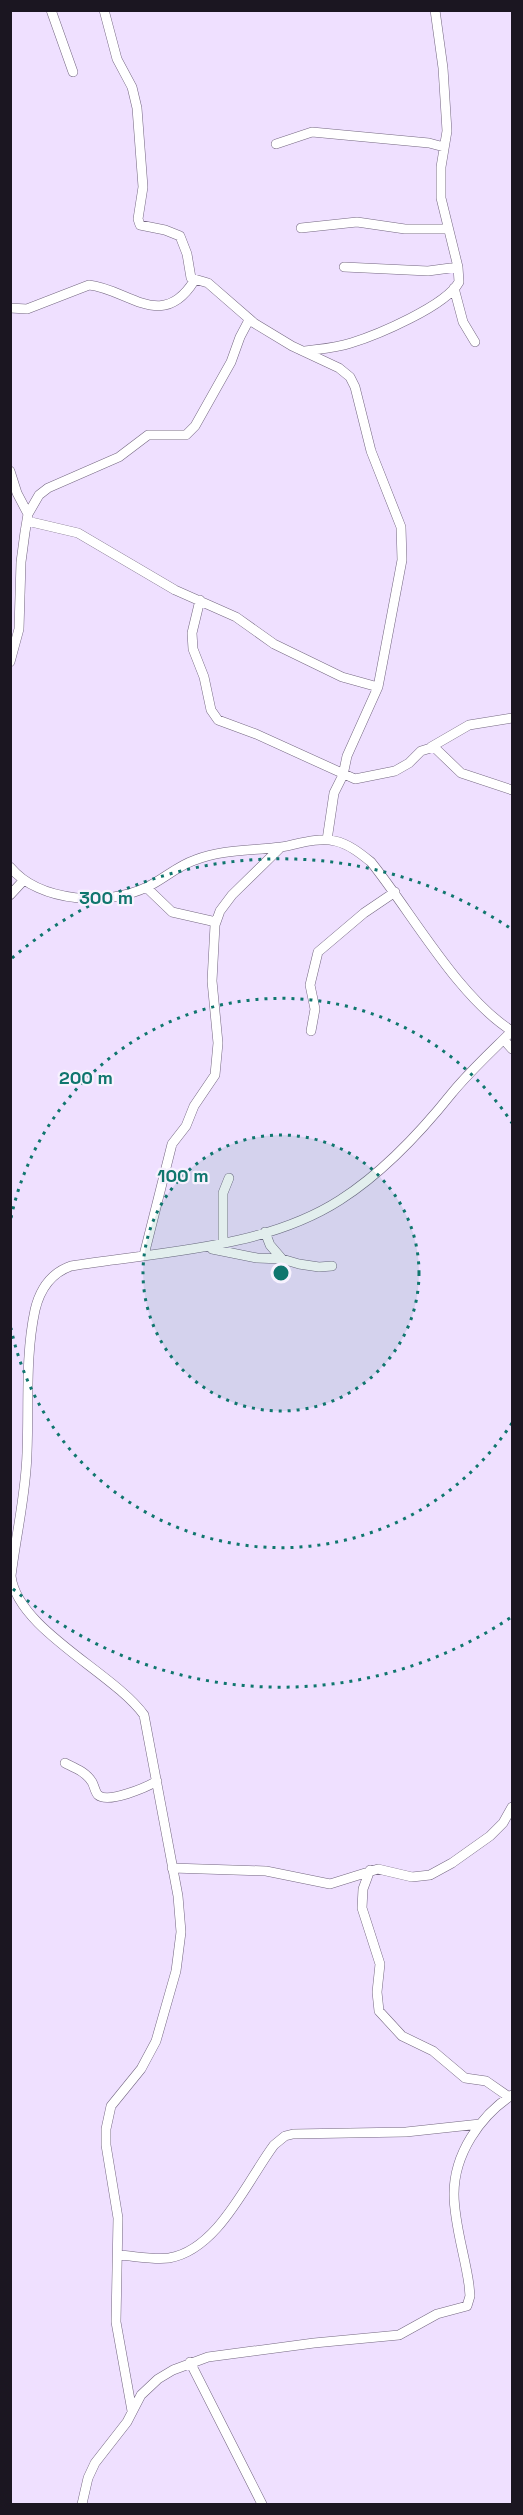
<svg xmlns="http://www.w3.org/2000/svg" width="523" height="2515" font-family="'Space Grotesk',sans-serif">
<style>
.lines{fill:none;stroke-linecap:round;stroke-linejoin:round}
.street-casing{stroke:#746781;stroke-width:10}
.street{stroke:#fff;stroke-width:9}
.ring{fill:none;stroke:#0f766e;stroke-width:3;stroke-dasharray:3 6}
.centre{fill:#0f766e;stroke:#f7f2fe;stroke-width:3}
.ring-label{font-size:18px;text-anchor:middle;font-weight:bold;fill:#0f766e;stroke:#f7f2fe;stroke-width:4.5;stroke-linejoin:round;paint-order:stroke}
</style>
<rect width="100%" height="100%" fill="#efe0ff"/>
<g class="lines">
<defs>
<path id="street" d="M51 10 73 72
M104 10 117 59 132 87 137 108 143 187 138 219 140 225 165 230 180 236 187 254 191 278 208 283 254 323 292 346 339 368 350 377 355 387 371 451 401 527 402 560 378 687 347 756 343 775 334 793 327 840
M276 144 312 132 429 143 444 147
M301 228 357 222 405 229H447
M344 267 428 271 458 267
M454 288 463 322 475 342
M10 308 27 309 89 285C128 289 162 332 194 281
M305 351C320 349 336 348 351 343 377 335 446 306 459 282L458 267 441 198V167L447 131 443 68 435 10
M10 471 17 493 28 514
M27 521 78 533 175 590 236 617 274 644 342 677 378 687
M200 600 192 633 193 649 204 677 211 710 218 720 256 734 355 779 395 771 409 763 421 751 434 747 461 773 512 790
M10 662 19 629 21 562 25 532 28 514 39 495 48 488 119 457 148 435H186L195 426 231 362 240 337 249 320
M431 747 469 725 512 718
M10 867C40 903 108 906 147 887 164 879 177 866 195 860 223 849 252 851 281 847 298 844 318 837 335 841 349 844 361 854 371 862 412 913 458 997 512 1031 492 1051 470 1071 452 1093 420 1133 384 1172 340 1200 264 1249 158 1252 71 1266 51 1273 40 1289 35 1310 25 1356 29 1406 27 1453 26 1494 16 1535 11 1576 17 1629 114 1673 144 1715L178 1896 181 1932 176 1971 156 2041 141 2069 111 2106 106 2129V2145L118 2218 116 2322 132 2411
M147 888 172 912 216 922
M10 895 23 881
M311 1031 315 1009 310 985 318 952 364 913 395 892
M504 1040 512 1049
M265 1232 270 1245 282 1259
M223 1245V1193L229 1178
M212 1249 257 1258 282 1259 299 1264 319 1267 332 1266
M144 1255 172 1144 186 1126 194 1106 215 1075 218 1043 212 981 215 925 220 911 232 895 281 847
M65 1763C75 1768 86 1772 92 1782 94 1785 95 1792 98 1795 108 1804 147 1787 157 1781
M172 1868 266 1871 330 1884 378 1869 412 1877 430 1875 452 1863 490 1836 503 1823 512 1807
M370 1870 363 1889 362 1908 380 1964 377 1992 379 2011 402 2036 433 2051 465 2078 486 2081 509 2097
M118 2255C135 2256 153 2260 169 2258 218 2250 247 2181 274 2145L285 2136 293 2134 406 2132 480 2124
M190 2362 262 2504
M82 2504 88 2478 95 2463 127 2422 141 2395 158 2379 173 2370 208 2357 314 2343 399 2335 437 2314 467 2306 470 2296 469 2285C465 2255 454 2224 454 2194 454 2154 480 2116 512 2095"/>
</defs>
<!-- street casing -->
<use href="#street" class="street-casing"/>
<!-- street -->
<use href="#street" class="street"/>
</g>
<!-- distance rings -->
<circle cx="281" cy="1273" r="138" fill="#0f766e" fill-opacity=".12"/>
<g class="ring">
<circle cx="281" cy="1273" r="138"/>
<path d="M512 1423A276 276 0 0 1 11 1328M11 1218A276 276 0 0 1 512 1123"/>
<path d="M510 1618A414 414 0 0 1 12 1588M12 958A414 414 0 0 1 510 928"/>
</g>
<circle cx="281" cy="1273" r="9" class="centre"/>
<g class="ring-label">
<text x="106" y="904">300 m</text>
<text x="86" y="1084">200 m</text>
<text x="183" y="1182">100 m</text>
</g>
<!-- border -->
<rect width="523" height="2515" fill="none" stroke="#1b1621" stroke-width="24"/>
</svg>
